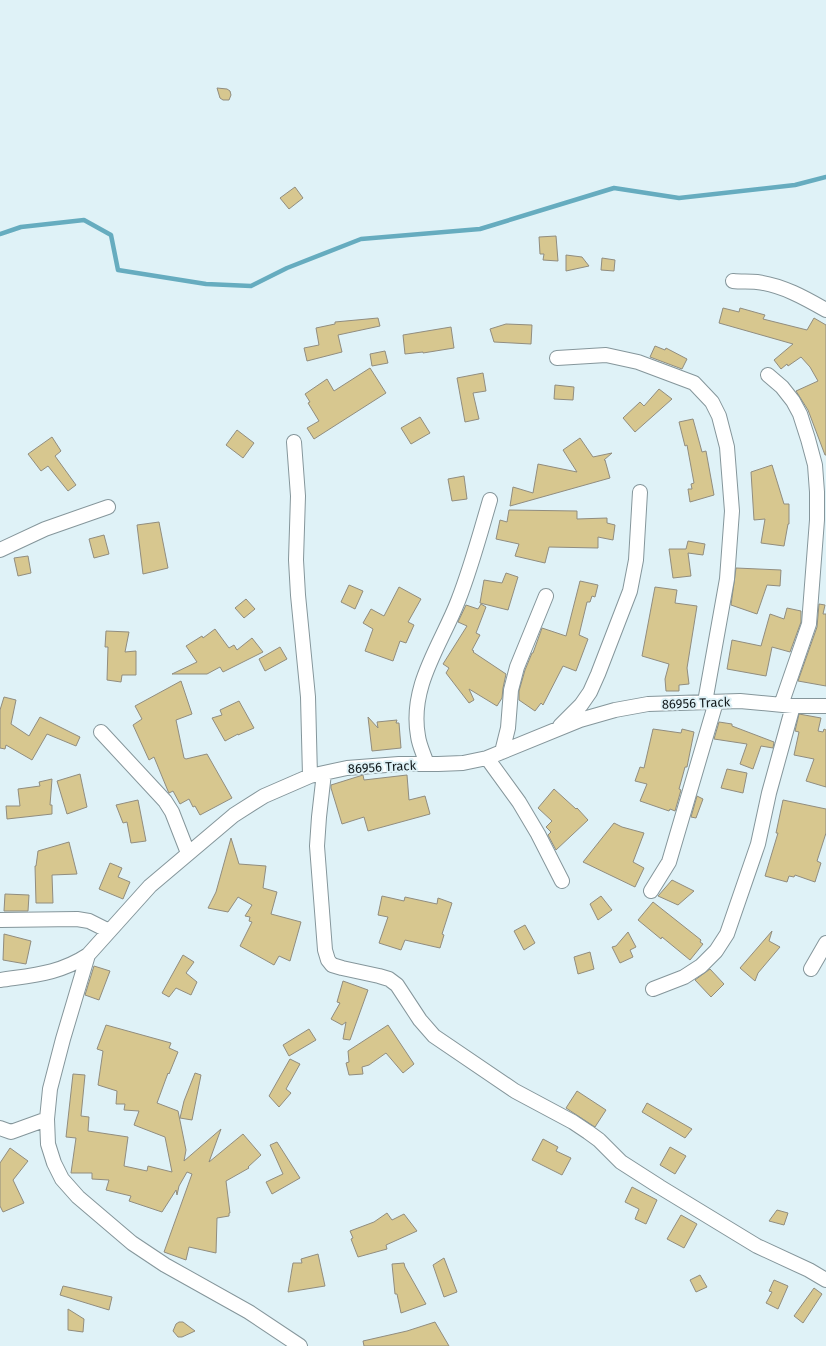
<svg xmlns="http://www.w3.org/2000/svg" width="826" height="1346" font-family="'Fira Sans',sans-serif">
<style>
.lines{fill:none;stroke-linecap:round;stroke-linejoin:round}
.stream{stroke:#66acbf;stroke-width:4.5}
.building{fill:#d7c78f;stroke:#918d7f}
.street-casing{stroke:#85969b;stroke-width:16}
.street{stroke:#fff;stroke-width:14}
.labels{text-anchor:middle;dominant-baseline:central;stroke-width:4;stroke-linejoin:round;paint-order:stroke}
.street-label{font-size:13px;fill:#131a1c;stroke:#dff2f7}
</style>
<rect width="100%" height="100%" fill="#dff2f7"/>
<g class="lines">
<!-- stream -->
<path class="stream" d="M0 234 21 227 84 220 111 235 118 270 206 284 251 286 287 268 361 239 480 229 614 188 679 198 795 185 826 177"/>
</g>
<!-- building -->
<path class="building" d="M217 88 227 89 230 91 231 95 229 100H223L220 98Z
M295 187 303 198 289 209 280 198Z
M556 236 558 261 543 260 544 254H540L539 237Z
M566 255 582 257 589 266 566 271Z
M602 258 615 260 614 271 601 270Z
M723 308 739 312 740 308 765 315 763 319 807 330 814 318 826 325V455H825L808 410 796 391 818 381 810 367 801 357 788 366 787 364 781 369 774 360 793 344 719 323Z
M378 318 380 326 338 335 342 352 307 361 304 348 319 345 316 328 335 324V322Z
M506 324 532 325 531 344 494 342 490 329Z
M451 327 454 348 423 353V352L405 354 403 335Z
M655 346 665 350 666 348 687 359 682 369 650 357Z
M385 351 388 363 372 366 370 354Z
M370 368 386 393 314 439 307 428 319 421 308 403 310 402 305 394 327 379 334 391Z
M483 373 486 391 473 393 479 419 465 422 457 378Z
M555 385 574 387 573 400 554 399Z
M659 389 672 399 635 432 623 418 640 402 644 406Z
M420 417 430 433 411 444 401 428Z
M693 419 702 452 706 451 714 495 690 502 688 489H692L691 484 694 483 687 445 685 446 679 422Z
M237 430 254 443 243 458 226 445Z
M52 437 61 451 55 456 76 485 68 491 48 466 41 471 28 454Z
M580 438 593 457 612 453 604 460H605L610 478 510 506 513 487 533 493 538 464 577 472 563 450Z
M772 465 784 504H789V524H788L784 546 761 543 765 519 754 520 751 472Z
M464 476 467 499 452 501 448 479Z
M509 510 577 511V519L607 518V523L615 525 613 540 598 537V548L549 547 545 563 515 556 519 544 496 539 500 520 507 522Z
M159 522 168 568 143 574 137 525Z
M104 535 109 554 94 558 89 539Z
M688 541 705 544 703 555 688 553 691 576 673 578 669 549H686Z
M28 556 31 573 18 576 14 558Z
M736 568 781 570 780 586 767 585 757 614 731 605Z
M506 573 518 577 508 610 480 603 484 580 502 583Z
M580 581 598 585 595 597 592 596 590 602H587L579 635 588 639 576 671 563 666 543 705 541 703 535 711 519 700V691L525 670 532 653H533L542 628 566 636Z
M349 585 363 591 355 609 341 602Z
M399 587 421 599 408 622 414 625 406 643 400 641 393 661 365 651 373 629 363 623 371 609 384 616Z
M655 587 677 590 675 603 697 606 687 668 689 684 679 685V691H666L665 679 669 664 642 656Z
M246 599 255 609 244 618 235 608Z
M481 604 486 607 476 633 480 635 472 650 474 651 473 652 506 674 503 688 502 698 497 706 469 689 474 700 469 703 446 673 449 668 443 664 467 626 458 622 466 605 478 609Z
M819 604 825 605 823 614H826V686L798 681 817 627Z
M787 608 801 611V622L790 652 772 647 766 676 727 669 732 640 761 646 770 614 784 619Z
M215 629 229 648 234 645 237 650 252 638 263 652 223 672 220 667 207 674H172L197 662 186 646 202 636 203 638Z
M106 631 129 632 125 652 136 651V675H122L121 682 107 680 108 647H105Z
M280 647 287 659 265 671 259 659Z
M181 681 192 714 176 720 184 758 186 759 207 754 232 798 200 815 195 806 193 807 189 799 180 804 173 791 169 793 168 791 154 757 149 760 133 725 142 719 135 706Z
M4 697 16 700 11 724 29 736 40 717 80 737 76 746 47 734 32 760 6 745 5 749 0 748V710Z
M239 701 254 728 238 735V734L225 741 212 718 222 715 220 710Z
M799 714 821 718 818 731 823 732 824 729 826 730V787L806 781 814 759 794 755 799 732 795 731Z
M368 717 378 728 377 722 397 720 396 723H399L401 748 372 751Z
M719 722 732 724V726L774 742 773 748 761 746 753 769 740 764 747 744 714 739Z
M653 729 681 733 682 729 694 732 687 767H685L679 789 681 790 675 811 670 809 669 811 640 801 647 784 635 781 640 767 644 768Z
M727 769 747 773 743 793 721 788Z
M80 774 87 807 67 814 57 781Z
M363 775 364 780 407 775 409 800 425 796 430 814 368 831 364 817 342 824 331 788V785Z
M52 779 50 805H52V814L7 819 6 806H20L18 789 40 786 39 782Z
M554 789 576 809 577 808 588 820 556 850 548 835 551 832 546 827 552 821 538 808Z
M697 796 703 799 696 818 691 817Z
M138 800 146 841 131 843 127 822 123 823 116 805Z
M783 800 826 809V833L817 861 821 863 815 882 795 875 794 877 789 876 787 882 765 876 778 833H776Z
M614 823 622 827 644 833 633 862 644 868 635 887 583 862Z
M231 838 239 864 266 866 263 888 277 892 271 914 301 922 290 961 279 956 274 965 240 946 252 922 249 921 250 917 245 916 252 905 238 897 228 912 208 908 216 892Z
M69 842 77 874 52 875 53 903H36L35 866H36L38 851Z
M110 863 122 868 118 877 130 882 123 899 99 889Z
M672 880 694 891 678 905 658 896Z
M5 894 29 895 28 911H4Z
M382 896 404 901 405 897 437 904 438 898 452 903 442 934 444 935 440 948 405 940 401 950 379 943 388 917 378 915Z
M601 896 612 910 598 920 590 904Z
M653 902 701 940 700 942 703 944 690 960 662 937 661 939 638 920Z
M525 925 535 943 524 950 514 931Z
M772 931 769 941 780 947 758 973 755 981 740 968Z
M628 932 636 947 630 950 633 957 620 963 612 947 616 946Z
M4 934 31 941 26 964 3 960Z
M590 952 594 969 578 974 574 957Z
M183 955 194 962 186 973 197 982 191 995 176 988 169 997 162 993Z
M94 966 110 971 99 1000 85 995Z
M710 969 724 984 711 997 695 980Z
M343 981 368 990 350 1040 343 1039 346 1022 342 1025 331 1019 340 1003 337 1002Z
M106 1025 171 1043 169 1048 178 1052 169 1074 168 1073 157 1103 178 1111 186 1150 184 1161 221 1129 209 1162 243 1134 261 1155 248 1167 249 1168 226 1181 230 1213H229V1216L217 1218 216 1253 189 1247 186 1260 164 1252 192 1174 187 1172 179 1186 177 1195 176 1190 162 1212 129 1201 131 1196 106 1190 109 1180 92 1179V1173H71L76 1138 66 1137 73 1074 85 1075 81 1116 89 1117 88 1131 128 1137 124 1166 147 1171 148 1166 172 1172 165 1137 134 1125 139 1111 124 1110 125 1104H116L117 1091 98 1085 103 1051 97 1049Z
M388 1025 414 1064 403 1073 386 1053 369 1065 362 1067 363 1074 349 1075 346 1063 349 1062 348 1051Z
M309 1029 316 1040 289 1056 283 1045Z
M290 1059 300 1064 286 1089 291 1093 279 1107 269 1096Z
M195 1073 201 1075 192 1120 180 1118 184 1101Z
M577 1091 606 1110 595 1127 566 1108Z
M647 1103 692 1129 685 1138 642 1112Z
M543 1139 558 1147 556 1151 571 1158 562 1175 532 1160Z
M277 1142 300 1178 272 1194 266 1182 283 1174 270 1145Z
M670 1147 686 1156 675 1174 660 1165Z
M10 1148 28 1161 13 1180 24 1203 3 1212 0 1206V1163Z
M632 1187 657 1200 646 1224 635 1219 639 1209 625 1202Z
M777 1210 788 1213 784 1225 769 1221Z
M387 1213 392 1220 404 1214 417 1231 386 1245 387 1249 358 1257 351 1239 353 1238 350 1231 374 1222Z
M681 1215 697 1224 684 1248 667 1239Z
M318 1254 325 1286 288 1292 293 1263H302L301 1259Z
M444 1258 457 1292 444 1297 433 1265Z
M404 1263 405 1267 426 1304 401 1313 397 1294H395L392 1264Z
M700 1275 707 1287 696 1292 690 1280Z
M774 1280 788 1286 778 1309 766 1303 772 1292 769 1291Z
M63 1286 112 1297 109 1310 60 1295Z
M814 1288 822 1294 803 1323 794 1316Z
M68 1309 84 1319 83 1332 68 1330Z
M179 1322H183L195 1331 182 1337H178L173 1331 176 1324Z
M435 1322 449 1346H364L363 1341 407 1331Z"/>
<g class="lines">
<defs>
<path id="street" d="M733 281C741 282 749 281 757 282 782 285 805 298 826 310
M557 358 606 355 638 362 694 383 712 402 719 416 727 447 732 511 727 579 705 702
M768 375 782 387 793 401 800 414 808 439 815 465 817 492V520L809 624 781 705
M294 442 298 496 296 560 298 595 308 697 310 776
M0 550 45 529 108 507
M560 726 581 705 590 692 598 674 630 591 636 560 640 492
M101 732 165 801 172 812 188 853
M502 752 508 728 511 690 517 667 546 596
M487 758 519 802 538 834 562 881
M427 764C424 755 419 745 418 736 409 686 441 645 458 601 471 568 480 534 490 500
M324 773 319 817 317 846 325 950 328 960 332 965 342 968 379 976 389 979 397 985 420 1020 434 1036 515 1091 573 1122 588 1132 599 1140 621 1162 660 1187 757 1246 809 1270 826 1280
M651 891 669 862 716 702
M0 920 77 919 89 921 109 931
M88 955 63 1039 50 1089 47 1119 48 1144 54 1163 62 1179 78 1197 132 1243 165 1265 249 1312 300 1346
M811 969 826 943
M0 980C33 975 59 974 88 955L150 886 234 815 264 796 310 776 347 768 399 764H438L463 763 487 758 580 720 615 710 648 704 740 701 793 706H826
M653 989 684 977 701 966 716 951 727 934 758 844 769 793 793 706
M0 1128 11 1132 47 1119"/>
</defs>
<!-- street casing -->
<use href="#street" class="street-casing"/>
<!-- street -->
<use href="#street" class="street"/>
</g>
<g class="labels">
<!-- street labels -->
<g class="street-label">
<text transform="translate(696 703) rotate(-2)">86956 Track</text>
<text transform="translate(382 767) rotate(-3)">86956 Track</text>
</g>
</g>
</svg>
